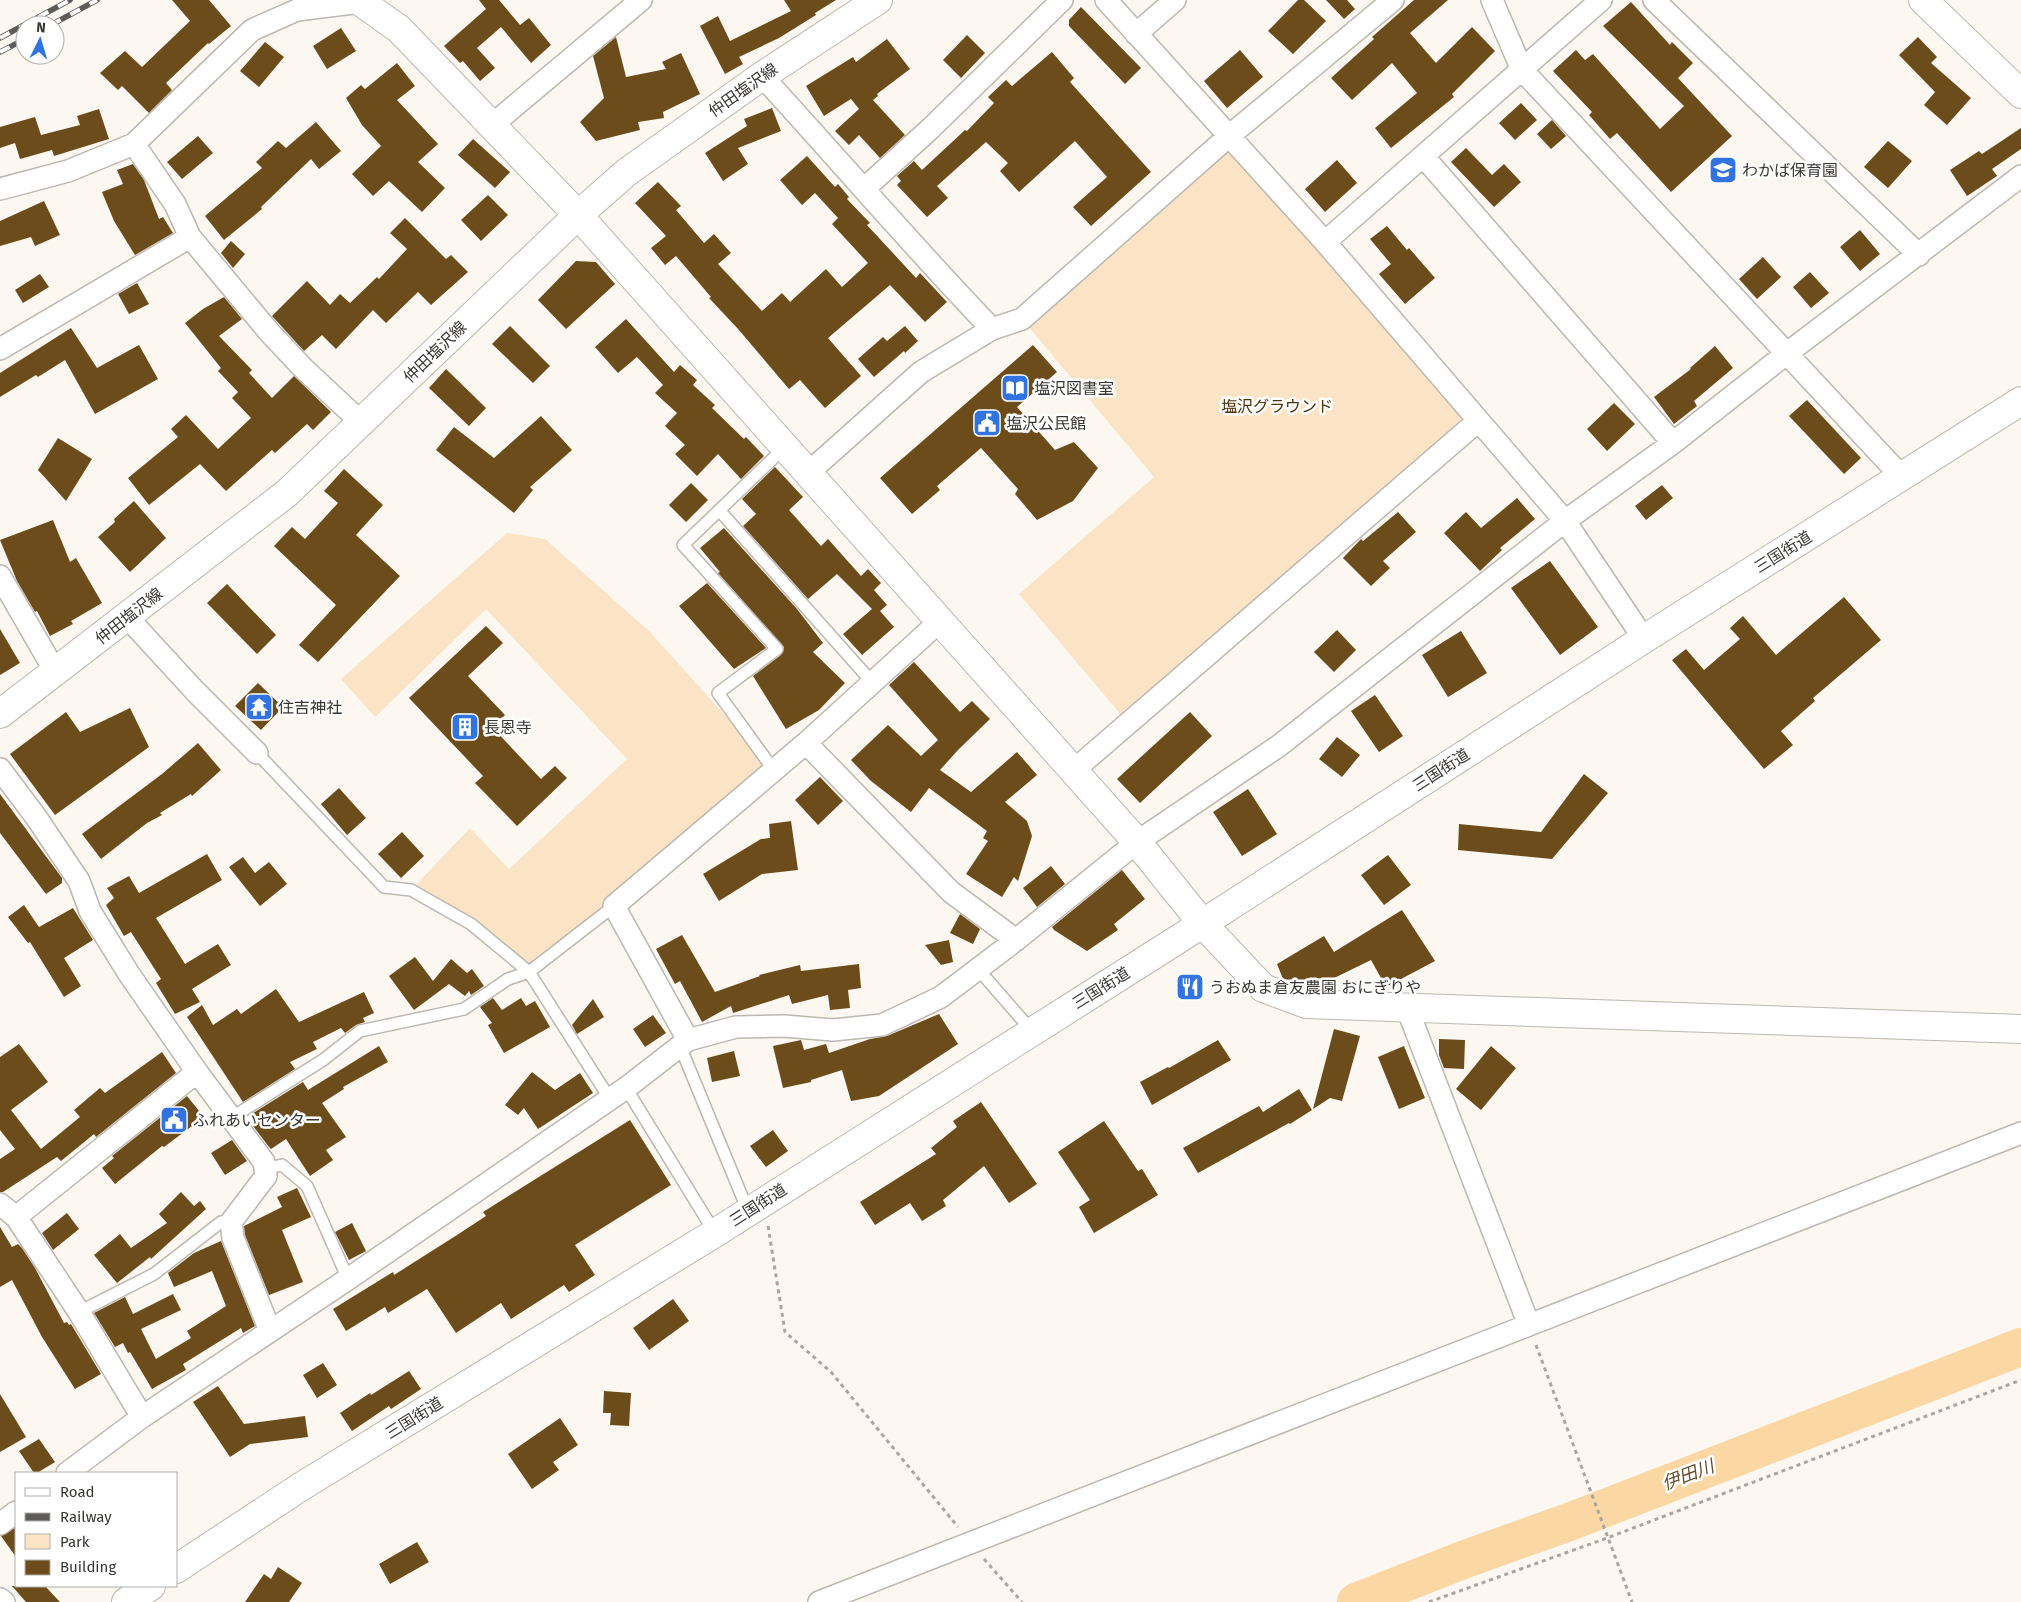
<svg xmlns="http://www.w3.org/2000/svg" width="2021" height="1602" font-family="'Fira Sans','Noto Sans JP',sans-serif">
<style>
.green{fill:#fbe4c5}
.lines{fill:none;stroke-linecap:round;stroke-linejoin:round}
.river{stroke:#fbd7a3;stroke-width:38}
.building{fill:#6c4c1a}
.service-casing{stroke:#bcb7b1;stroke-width:14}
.minor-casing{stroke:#bcb7b1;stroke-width:24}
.tertiary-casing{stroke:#bcb7b1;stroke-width:30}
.secondary-casing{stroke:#bcb7b1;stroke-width:30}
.trunk-casing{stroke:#bcb7b1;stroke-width:30}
.path{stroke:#a9a5a0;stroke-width:3;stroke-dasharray:4 4;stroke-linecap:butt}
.service{stroke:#fff;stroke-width:11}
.minor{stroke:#fff;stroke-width:21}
.tertiary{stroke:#fff;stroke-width:28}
.secondary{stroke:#fff;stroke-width:28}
.trunk{stroke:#fff;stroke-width:28}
.rail-casing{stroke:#5e5c58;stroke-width:5.5}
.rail{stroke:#fff;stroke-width:4;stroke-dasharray:11;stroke-linecap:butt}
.labels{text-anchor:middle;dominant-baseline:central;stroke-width:5;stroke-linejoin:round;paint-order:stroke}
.street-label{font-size:16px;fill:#383633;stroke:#fff}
.poi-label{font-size:16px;fill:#383633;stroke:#fff;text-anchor:start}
.park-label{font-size:16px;fill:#4b330a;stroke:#fff}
.water-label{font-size:18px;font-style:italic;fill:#674d27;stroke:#fff}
</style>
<rect width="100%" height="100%" fill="#fcf7f0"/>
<!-- green -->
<path class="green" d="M1229 136 1478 421 1128 723 1019 594 1154 477 1022 319Z
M507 533 545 539 650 632 773 769 529 972 471 924 411 890 470 828 509 869 627 759 486 609 375 717 341 679Z"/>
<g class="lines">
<!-- river -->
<path class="river" d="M1356 1602 1468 1558 1569 1522 2021 1347"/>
</g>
<!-- building -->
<path class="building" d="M172 0H209L231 26 209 44 208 43 166 83 172 90 149 113 122 86 118 90 100 73 125 51 142 67 190 21Z
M479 0H499L520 25 529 18 551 45 531 63 501 27 477 48 495 68 480 81 463 61 460 63 444 46 486 9Z
M784 0H836L815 13 816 15 779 38 739 57 743 64 725 74 700 26 718 16 730 41 791 11Z
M1298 0H1304L1326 21 1293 54 1268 31Z
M1326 0H1347L1355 9 1344 19Z
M1414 0H1448L1410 33 1436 63 1472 27 1495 51 1452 94 1454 97 1391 148 1375 128 1417 93 1392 63 1352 100 1331 78 1374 39 1372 37Z
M1631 2 1670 45 1672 42 1693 63 1678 78 1732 136 1671 192 1617 133 1610 139 1589 115 1592 112 1553 71 1576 50 1585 60 1593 54 1660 129 1684 106 1603 26Z
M1081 7 1141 68 1125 84 1069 26V20Z
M341 28 356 51 327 69 313 46Z
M967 35 985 53 961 78 943 60Z
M616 37 626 77 666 69 662 62 681 53 700 94 663 112 664 118 638 122 640 130 596 141 580 122 604 98 593 56Z
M1918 37 1937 57 1931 63 1971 98 1947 125 1924 105 1935 92 1899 55Z
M887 39 910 69 877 94 878 96 873 100 905 135 880 158 859 135 849 145 835 131 859 109 851 99 824 116 806 86 853 57 856 62Z
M265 42 284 57 259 87 240 71Z
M1240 50 1263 77 1227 108 1204 81Z
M1052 52 1074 78 1070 82 1151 172 1091 226 1073 207 1107 177 1075 141 1019 192 1000 171 1008 163 986 142 937 186 948 198 927 217 897 185 901 181 897 176 914 161 922 170 965 130 967 131 994 103 988 97 1006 80 1012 86Z
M397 63 415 86 397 100 438 144 418 162 445 188 422 212 389 181 373 196 352 174 381 146 362 125 346 98 361 85 365 89Z
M1521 103 1537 120 1515 140 1499 123Z
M772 108 781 131 738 148 748 164 723 181 705 153 747 126 744 119Z
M99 109 109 139 54 156 52 150 20 159 15 143 0 148V127L35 117 41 135 80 125 77 116Z
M1552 120 1566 136 1551 149 1537 134Z
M316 122 341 151 319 169 311 159 261 207 262 209 224 240 205 216 262 168 256 162 278 141 286 148Z
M2021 128V149L1992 169 1997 176 1967 196 1950 170 1979 151 1982 154Z
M198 136 213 153 182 179 167 162Z
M473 139 510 172 495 188 458 155Z
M1888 141 1912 161 1888 188 1864 167Z
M1466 148 1492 175 1504 164 1521 182 1494 207 1451 162Z
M807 156 835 187 838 184 849 197 847 199 870 223 867 225 916 278 920 273 947 302 925 322 890 285 828 338 861 376 825 408 800 380 789 389 739 330 709 298 711 297 676 256 665 265 651 248 666 236 635 203 658 182 681 206 676 210 704 243 714 234 731 253 718 264 762 311 782 293 790 302 826 269 842 287 868 263 832 224 838 218 815 193 802 205 780 180Z
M1337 160 1357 183 1325 212 1305 189Z
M133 164 144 180 159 219 163 217 173 233 135 255 114 221 102 192 123 184 117 170Z
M488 195 508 215 481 241 461 220Z
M44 201 60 235 35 246 31 237 0 246V221Z
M405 218 446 259 451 255 468 272 431 305 418 292 386 323 373 310 336 349 322 335 304 351 272 316 307 281 330 305 340 294 350 303 377 277 379 279 407 249 390 233Z
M1387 226 1407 250 1409 248 1435 278 1405 304 1379 274 1391 264 1370 239Z
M1860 230 1880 254 1860 271 1840 247Z
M231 241 245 254 233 268 221 253Z
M1763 257 1781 277 1757 299 1739 279Z
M576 261 596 262 615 284 566 329 538 300Z
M1810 272 1829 293 1811 308 1793 287Z
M40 274 49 287 23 303 15 290Z
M137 283 149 304 129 314 118 294Z
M224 297 242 319 219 336 252 370 249 373 272 398 294 376 331 412 313 430 307 424 275 453 272 450 226 491 200 464 149 505 128 478 178 437 171 429 186 415 218 449 251 418 232 398 238 392 218 371 221 368 185 323 203 309Z
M626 319 674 372 680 365 697 380 693 385 715 405 712 408 744 439 746 437 764 456 741 479 718 454 697 476 675 454 685 445 665 426 677 413 655 393 663 385 637 357 618 373 595 347Z
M510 326 550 366 533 383 492 344Z
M905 326 918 341 905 353 904 351 874 377 858 359 883 337 887 341Z
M71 328 97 368 139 345 158 379 95 414 65 360 38 377 36 375 0 397V373Z
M1033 345 1057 372 1017 407 1055 450 1074 442 1098 468 1073 501 1037 520 1015 494 1018 489 981 448 937 486 940 490 912 514 880 478Z
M1715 346 1733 368 1694 401 1697 406 1674 424 1654 397 1691 369 1690 368Z
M446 369 486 408 469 426 429 388Z
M1807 400 1861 458 1844 474 1789 416Z
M1614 403 1635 424 1607 451 1587 429Z
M541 416 572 450 530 487 533 490 514 513 436 450 454 427 494 458Z
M58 438 92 459 66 501 38 470Z
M775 467 803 497 789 510 821 546 828 539 861 576 868 569 881 583 874 590 887 605 880 611 894 627 862 655 843 634 872 609 837 574 808 599 743 526 756 514 742 499Z
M344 469 383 505 356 535 400 576 318 662 299 645 336 605 274 546 292 527 305 539 338 503 324 491Z
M691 483 708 500 686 522 669 505Z
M1662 485 1673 498 1646 520 1635 506Z
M1517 498 1535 519 1500 548 1502 550 1480 571 1444 533 1466 512 1481 528Z
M134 501 166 538 130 572 98 537 115 522 114 519Z
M1398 512 1416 532 1383 561 1390 568 1371 586 1343 558 1361 539 1363 541Z
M53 520 70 562 76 558 102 603 71 621 73 624 50 636 37 611 35 612 17 581 0 540Z
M724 528 797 609 823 643 813 652 845 683 819 710 786 729 753 676 781 655 784 647 718 573 720 572 700 548Z
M1550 561 1598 627 1560 655 1511 588Z
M707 583 766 648 734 669 679 606Z
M227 584 276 635 257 654 207 603Z
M1844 597 1881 640 1813 698 1815 701 1781 731 1793 745 1764 769 1672 660 1686 649 1704 670 1740 639 1730 628 1743 616 1776 655Z
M486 626 503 643 468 676 505 715 492 727 541 779 555 766 567 778 517 826 475 783 483 776 409 698Z
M0 629 20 663 0 675Z
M1337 630 1356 650 1334 672 1314 652Z
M1461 631 1487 673 1448 697 1422 655Z
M914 662 960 712 972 701 990 719 958 750 940 770 971 792 1017 752 1037 775 1005 802 1027 821 1032 836 1018 881 1014 877 1002 897 966 874 988 841 983 838 987 831 929 788 911 812 871 781 851 760 888 725 921 756 938 740 889 685Z
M258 683 283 707 261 730 235 706Z
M1375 695 1403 736 1379 752 1351 711Z
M130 708 149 747 55 815 10 754 66 712 80 732Z
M1190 712 1212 736 1140 803 1117 779Z
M1337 737 1360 755 1342 777 1319 759Z
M198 743 221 770 192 796 191 794 160 813 162 815 147 823 101 859 82 834 162 774Z
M1584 774 1608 793 1552 859 1458 850 1459 824 1541 832Z
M820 777 843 801 818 825 795 800Z
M339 788 366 818 347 835 321 804Z
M1248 789 1277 834 1242 856 1213 812Z
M0 794 62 878V883L46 894 0 833Z
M791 821 798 870 762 874 719 901 703 874 761 839 770 838 769 824Z
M402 832 424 856 401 878 378 854Z
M207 854 222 880 156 918 185 964 218 944 231 965 192 989 200 1002 175 1014 156 983 161 979 131 932 124 936 106 905 114 898 107 888 129 876 139 893Z
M1388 855 1411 885 1384 905 1361 875Z
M243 857 255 873 269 862 287 884 260 906 229 867Z
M1051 866 1065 884 1037 907 1023 888Z
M1122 870 1145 899 1114 924 1118 930 1087 951 1054 930 1052 927Z
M24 905 39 927 73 908 93 940 64 958 81 986 64 997 30 942 28 943 8 917Z
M1402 910 1435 961 1386 987 1371 960 1322 984 1283 979 1277 964 1324 936 1334 952Z
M960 914 980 929 973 944 950 933Z
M682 935 715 992 760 976 759 975 800 965 801 971 859 964 861 988 848 990 850 1008 830 1010 828 995 792 1004 789 995 733 1013 731 1006 702 1022 680 981 675 984 656 949Z
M949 940 953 962 941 965 925 945Z
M415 957 433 981 451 959 467 973 472 969 484 986 471 995 469 991 465 996 449 984 414 1010 389 976Z
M276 989 299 1022 364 992 374 1013 363 1018 365 1022 356 1025 345 1033 341 1028 313 1042 317 1049 290 1062 295 1069 243 1102 187 1017 202 1005 213 1025 237 1009 241 1014Z
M493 998 502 1010 521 998 526 1006 535 1001 550 1027 504 1053 488 1025 492 1023 480 1007Z
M593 999 604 1017 577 1034 572 1025Z
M939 1014 958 1044 879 1096 851 1101 842 1070 811 1080V1082L783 1088 773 1046 801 1040 804 1050 826 1044 829 1053 870 1039 887 1036Z
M653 1015 666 1033 645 1047 633 1029Z
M1334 1029 1360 1036 1342 1101 1330 1098 1313 1109Z
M1439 1039 1465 1040 1464 1069 1444 1068 1439 1055Z
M1218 1040 1231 1060 1152 1105 1140 1082 1168 1067 1169 1068Z
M19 1044 48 1082 11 1110 41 1149 80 1117 74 1110 100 1088 105 1093 162 1052 176 1073 96 1137 94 1134 61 1161 57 1157 3 1192H0V1159L15 1149 0 1130V1057Z
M379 1046 388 1062 343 1087 344 1089 322 1103 346 1137 326 1150 333 1160 310 1176 286 1139 271 1149 269 1147 253 1126 256 1125 250 1115 303 1082 308 1090Z
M1404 1046 1425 1098 1399 1109 1378 1057Z
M1491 1046 1516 1068 1481 1110 1456 1089Z
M734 1051 740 1076 712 1082 707 1058Z
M532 1072 555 1090 580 1073 593 1093 538 1129 524 1108 518 1115 505 1105Z
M1299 1089 1312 1110 1290 1124 1289 1123 1198 1173 1183 1148 1259 1106 1263 1112Z
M187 1096 204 1117 164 1147 162 1146 115 1184 102 1168 114 1158 112 1156Z
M981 1102 1037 1184 1009 1203 984 1166 943 1200 946 1206 922 1221 910 1203 875 1225 860 1202 936 1154 931 1148 957 1127 953 1121Z
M630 1120 671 1185 575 1245 595 1275 569 1292 564 1285 511 1319 501 1303 456 1333 427 1289 388 1313 385 1307 346 1331 333 1309 393 1272 394 1275 457 1235 486 1216 483 1212Z
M1104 1121 1138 1171 1142 1169 1158 1195 1094 1233 1079 1207 1090 1200 1058 1152Z
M773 1130 788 1151 766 1167 750 1146Z
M232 1140 247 1161 225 1175 211 1153Z
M297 1188 311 1217 282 1230 303 1282 269 1295 245 1235 244 1226 282 1207 277 1197Z
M181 1192 194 1206 200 1201 206 1209 151 1259 150 1257 117 1283 94 1255 120 1234 131 1248 167 1223 159 1214Z
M67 1213 79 1229 53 1250 42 1233Z
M352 1223 366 1251 349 1260 335 1232Z
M0 1227 12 1247 18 1244 22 1248 35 1268 64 1323 67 1322 69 1325 71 1324 101 1374 75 1389 42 1337 12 1280 0 1287Z
M221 1241 255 1326 243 1333 241 1328 183 1364 186 1370 152 1389 130 1352 128 1353 123 1343 115 1347 94 1313 125 1297 133 1314 173 1294 181 1310 141 1329 156 1359 191 1338 187 1331 226 1306 212 1271 174 1287 168 1273 194 1253Z
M673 1299 689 1321 649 1350 633 1328Z
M323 1363 337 1385 317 1398 303 1375Z
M409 1371 421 1389 391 1409 389 1406 352 1431 340 1413 370 1393 371 1395Z
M218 1386 244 1424 305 1416 308 1437 250 1444 230 1457 193 1402Z
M604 1391 631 1393 629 1426 610 1425 611 1413H603Z
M0 1394 26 1437 0 1452Z
M560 1418 578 1445 553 1462 559 1470 532 1489 508 1454Z
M39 1439 55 1462 37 1473H34L19 1451Z
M16 1527V1557L1 1536Z
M417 1542 429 1562 390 1584 379 1564Z
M278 1567 302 1583 289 1602H245L264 1574 271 1579Z
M12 1586H45L60 1602H26Z"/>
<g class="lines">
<defs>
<path id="service" d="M719 510 872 682
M257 753 384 887 411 890 471 924 529 972 614 906
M773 769 718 693 777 649 683 545 785 447
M978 969 1032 1031
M680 1046 748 1211
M626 1088 715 1233
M231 1118 323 1060 360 1031 464 1009 508 979 529 972 610 1099
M264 1169 282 1165 307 1186 348 1279
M79 1312 154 1274 221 1222H231"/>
<path id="minor" d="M1106 0 1325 242 1565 521 1644 639
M1492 0 1522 70 1902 477
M1654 0 1919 255
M1136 34 1175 0
M762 76C839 160 913 247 992 329L921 372 808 473
M492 125 641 0
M134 144 175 204 190 237 270 333 304 369 362 423
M1423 156 1673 443
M865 188 930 129 1062 0
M0 189 68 171 134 144 252 30 297 10 361 2 363 0
M1325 242 1601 0
M992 329 1022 319 1229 136 1393 0
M0 349 190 237
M0 576 56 673
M127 617 195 691 257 753
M806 743 951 892 1016 940
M0 769 36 817 79 881 90 911 129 974 197 1072 264 1162 266 1176 231 1222 233 1238 270 1331
M1073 771 1478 421
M1407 1008 1529 1325
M688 1040 614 906 806 743 940 621
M0 1204 16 1217 79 1312 142 1417
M16 1217 197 1072
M67 1473 142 1417 348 1279 626 1088 688 1040 736 1027 784 1026 833 1030 882 1025 941 997 1016 940 1137 842 1280 745 1565 521 1673 443 1786 354 2021 176
M0 1524 16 1512
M0 1599 4 1602
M819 1602 2021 1133"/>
<path id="tertiary" d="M1923 0 2021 94
M361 2 399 29 578 215 1137 842 1202 923 1263 988 1306 1004 2021 1029"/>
<path id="secondary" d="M0 714 287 493 578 215 627 172 762 76 878 0"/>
<path id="trunk" d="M176 1569 302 1486 715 1233 1177 940 1644 639 2021 401
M126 1602 151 1586"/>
</defs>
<!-- service casing -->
<use href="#service" class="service-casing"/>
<!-- minor casing -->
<use href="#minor" class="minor-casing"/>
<!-- tertiary casing -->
<use href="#tertiary" class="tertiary-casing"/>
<!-- secondary casing -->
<use href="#secondary" class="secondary-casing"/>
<!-- trunk casing -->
<use href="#trunk" class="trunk-casing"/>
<!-- path -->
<path class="path" d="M768 1226 785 1332 831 1372 958 1527
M1536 1345 1632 1602
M984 1559 1022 1602
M1429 1602 1607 1538 2021 1380"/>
<!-- service -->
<use href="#service" class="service"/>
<!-- minor -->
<use href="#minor" class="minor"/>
<!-- tertiary -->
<use href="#tertiary" class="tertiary"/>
<!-- secondary -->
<use href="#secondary" class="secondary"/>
<!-- trunk -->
<use href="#trunk" class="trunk"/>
<defs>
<path id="rail" d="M51 25 97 0
M0 38 70 0
M0 52 25 39"/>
</defs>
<!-- rail casing -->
<use href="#rail" class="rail-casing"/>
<!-- rail -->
<use href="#rail" class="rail"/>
</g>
<!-- icons -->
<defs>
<symbol id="school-square" viewBox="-11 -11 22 22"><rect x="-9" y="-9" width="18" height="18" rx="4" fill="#3073e1" stroke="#fff"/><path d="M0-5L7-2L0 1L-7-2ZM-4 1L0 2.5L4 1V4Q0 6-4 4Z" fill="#fff"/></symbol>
<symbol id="library-square" viewBox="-11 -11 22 22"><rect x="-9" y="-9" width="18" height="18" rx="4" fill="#3073e1" stroke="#fff"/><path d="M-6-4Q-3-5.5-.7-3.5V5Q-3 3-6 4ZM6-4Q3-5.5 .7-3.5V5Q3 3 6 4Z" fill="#fff"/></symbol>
<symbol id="civic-square" viewBox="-11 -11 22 22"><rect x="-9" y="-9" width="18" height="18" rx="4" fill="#3073e1" stroke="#fff"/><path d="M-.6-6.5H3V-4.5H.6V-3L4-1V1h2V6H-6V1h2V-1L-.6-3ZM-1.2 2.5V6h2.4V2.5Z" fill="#fff"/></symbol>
<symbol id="temple-square" viewBox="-11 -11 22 22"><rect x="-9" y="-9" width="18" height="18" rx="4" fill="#3073e1" stroke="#fff"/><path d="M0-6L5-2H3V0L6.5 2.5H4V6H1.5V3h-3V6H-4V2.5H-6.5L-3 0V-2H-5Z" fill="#fff"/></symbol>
<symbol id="building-square" viewBox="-11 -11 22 22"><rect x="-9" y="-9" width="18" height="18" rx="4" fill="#3073e1" stroke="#fff"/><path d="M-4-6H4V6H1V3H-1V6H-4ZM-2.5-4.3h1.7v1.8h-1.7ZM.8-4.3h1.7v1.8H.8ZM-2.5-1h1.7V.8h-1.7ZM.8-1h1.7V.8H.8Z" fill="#fff"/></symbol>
<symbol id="restaurant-square" viewBox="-11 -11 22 22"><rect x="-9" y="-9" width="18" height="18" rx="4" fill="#3073e1" stroke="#fff"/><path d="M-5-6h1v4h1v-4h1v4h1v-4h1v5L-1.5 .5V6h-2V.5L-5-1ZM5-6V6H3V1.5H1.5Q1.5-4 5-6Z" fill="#fff"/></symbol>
</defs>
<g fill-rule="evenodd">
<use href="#school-square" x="1707" y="154" width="32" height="32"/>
<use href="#library-square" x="999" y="372" width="32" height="32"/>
<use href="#civic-square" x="971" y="407" width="32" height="32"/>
<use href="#temple-square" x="243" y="691" width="32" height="32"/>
<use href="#building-square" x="449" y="711" width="32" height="32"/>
<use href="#restaurant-square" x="1174" y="971" width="32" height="32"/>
<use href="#civic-square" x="158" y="1104" width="32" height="32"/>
</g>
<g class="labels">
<!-- street labels -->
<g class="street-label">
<text transform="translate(743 90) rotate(-35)">仲田塩沢線</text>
<text transform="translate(435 352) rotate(-44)">仲田塩沢線</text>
<text transform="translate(1783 552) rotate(-32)">三国街道</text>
<text transform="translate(129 616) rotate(-38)">仲田塩沢線</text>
<text transform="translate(1441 770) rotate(-33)">三国街道</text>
<text transform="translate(1101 988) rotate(-32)">三国街道</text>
<text transform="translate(758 1205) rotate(-33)">三国街道</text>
<text transform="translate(414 1418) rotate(-32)">三国街道</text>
</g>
<!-- poi labels -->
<g class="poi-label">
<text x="1742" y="170">わかば保育園</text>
<text x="1034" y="388">塩沢図書室</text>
<text x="1006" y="423">塩沢公民館</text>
<text x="278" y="707">住吉神社</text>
<text x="484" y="727">長恩寺</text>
<text x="1209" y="987">うおぬま倉友農園 おにぎりや</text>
<text x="193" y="1120">ふれあいセンター</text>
</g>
<!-- park labels -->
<g class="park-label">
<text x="1277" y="406">塩沢グラウンド</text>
</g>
<!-- water labels -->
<g class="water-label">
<text transform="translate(1688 1475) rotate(-21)">伊田川</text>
</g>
</g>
<!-- legend -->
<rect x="15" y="1472" width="162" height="115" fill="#ffffff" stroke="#afafad"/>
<rect x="25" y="1488" width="25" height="8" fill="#ffffff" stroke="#afafad"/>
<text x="60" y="1497" font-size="15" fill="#383633">Road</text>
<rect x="25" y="1513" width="25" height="8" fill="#5e5c58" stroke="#afafad"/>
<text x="60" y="1522" font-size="15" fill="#383633">Railway</text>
<rect x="25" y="1534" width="25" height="15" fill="#fbe4c5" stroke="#afafad"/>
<text x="60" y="1547" font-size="15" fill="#383633">Park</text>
<rect x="25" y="1560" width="25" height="15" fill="#6c4c1a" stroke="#afafad"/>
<text x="60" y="1572" font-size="15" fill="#383633">Building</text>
<!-- north arrow -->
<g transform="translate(40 40) rotate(5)"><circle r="24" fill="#ffffff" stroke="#afafad"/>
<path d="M0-4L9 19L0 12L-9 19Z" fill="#3073e1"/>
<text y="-8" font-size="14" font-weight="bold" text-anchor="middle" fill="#383633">N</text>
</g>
</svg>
